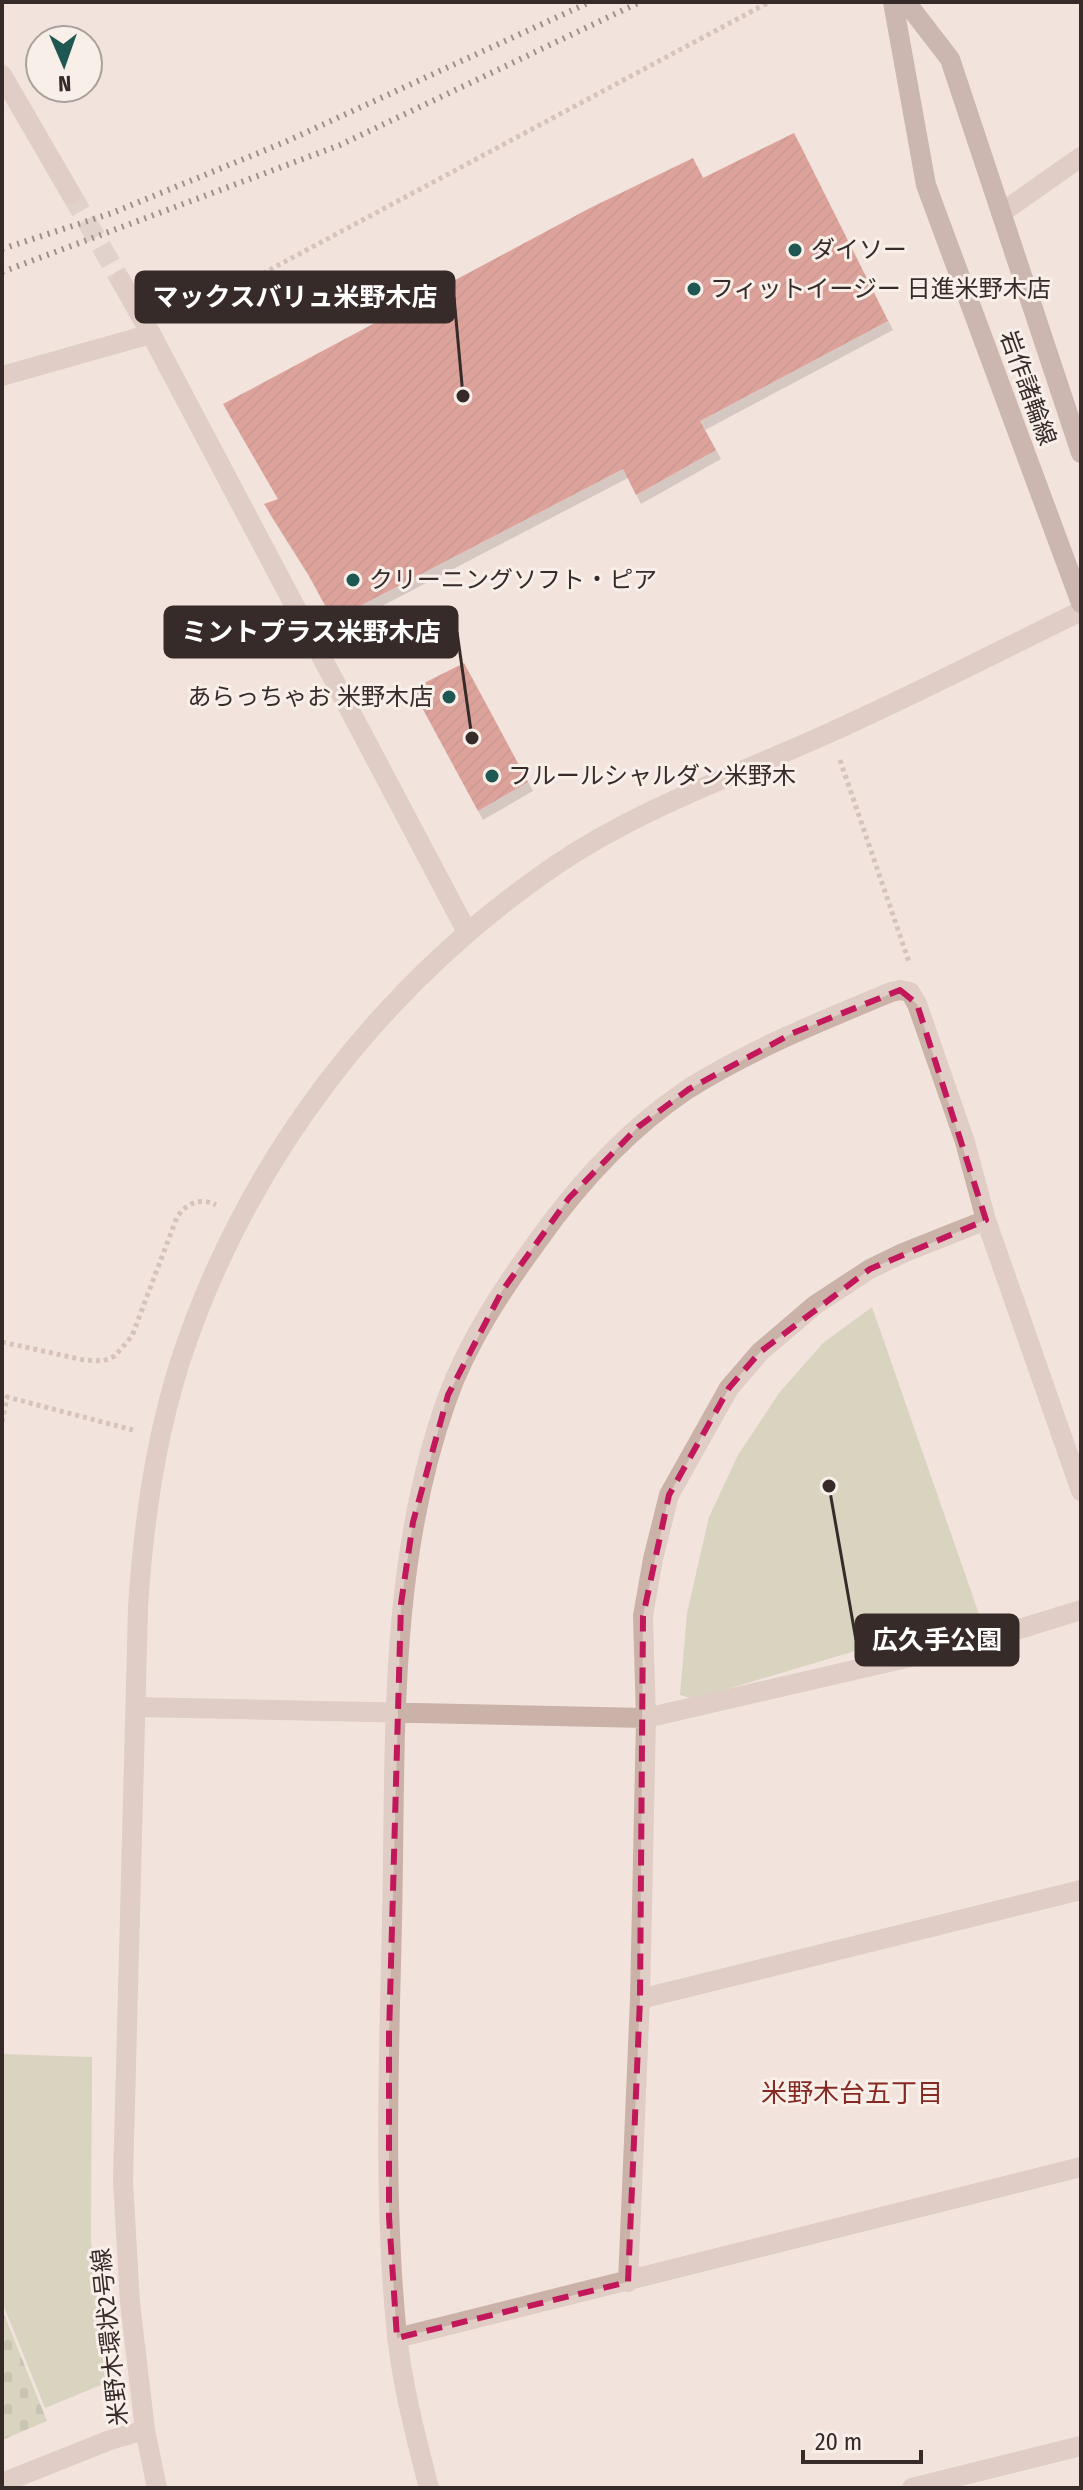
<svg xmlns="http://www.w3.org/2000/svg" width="1083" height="2490" font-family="'Fira Sans Condensed','Noto Sans JP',sans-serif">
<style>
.cemetery{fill:url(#cemetery-stones)}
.green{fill:#bbc19d}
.building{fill:url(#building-hatch);filter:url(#shadow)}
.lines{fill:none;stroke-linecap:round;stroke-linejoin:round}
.minor-tunnel{stroke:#cdbfb9;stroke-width:20;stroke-dasharray:20 10;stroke-linecap:butt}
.path{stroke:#b69c93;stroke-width:5;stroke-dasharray:4 4;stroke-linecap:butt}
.minor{stroke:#cab2a9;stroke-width:20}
.tertiary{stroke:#cab2a9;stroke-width:20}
.secondary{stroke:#9e817a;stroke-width:20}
.rail{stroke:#372b29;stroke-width:6;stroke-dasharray:2 6;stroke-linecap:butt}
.marked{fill:none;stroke:#c2185b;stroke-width:6;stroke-dasharray:16 10;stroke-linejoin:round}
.poi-dot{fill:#1f5852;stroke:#f9efe9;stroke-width:3}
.labels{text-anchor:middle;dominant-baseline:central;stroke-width:6;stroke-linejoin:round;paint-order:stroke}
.poi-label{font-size:24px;fill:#372b29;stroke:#f9efe9;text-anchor:start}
.street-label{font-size:24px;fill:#372b29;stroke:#f9efe9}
.neighbourhood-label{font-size:26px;fill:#852923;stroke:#f9efe9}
.leader{fill:none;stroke:#372b29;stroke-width:3}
.callout-dot{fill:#372b29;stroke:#f9efe9;stroke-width:3}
.callout{fill:#372b29;stroke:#372b29;stroke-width:3}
.callout-label{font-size:26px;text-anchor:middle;font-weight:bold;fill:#fff}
</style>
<defs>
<pattern id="cemetery-stones" width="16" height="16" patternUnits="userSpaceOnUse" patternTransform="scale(2)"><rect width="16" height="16" fill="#bbc19d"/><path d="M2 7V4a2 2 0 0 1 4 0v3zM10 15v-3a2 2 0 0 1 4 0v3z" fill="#999d80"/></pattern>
<pattern id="building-hatch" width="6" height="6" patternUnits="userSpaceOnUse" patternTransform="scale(2)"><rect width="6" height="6" fill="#c45249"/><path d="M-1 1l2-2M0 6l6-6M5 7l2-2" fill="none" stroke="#a0443d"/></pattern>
<filter id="shadow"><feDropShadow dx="5" dy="9" stdDeviation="0" flood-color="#0004"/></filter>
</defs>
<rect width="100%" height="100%" fill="#f2e4dd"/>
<!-- cemetery -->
<path class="cemetery" d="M2 2309 47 2421 2 2440Z"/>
<!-- green -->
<path class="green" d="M872 1307 979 1614 694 1699 680 1695 687 1613 709 1517 738 1455 779 1393 823 1343Z
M2 2054 92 2057 91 2241 106 2383 45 2408 2 2302Z"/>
<!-- building -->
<path class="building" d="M794 133 888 321 700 421 716 450 636 495 623 469 333 620 308 574 264 504 278 499 223 404 590 208 693 158 703 178Z
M464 663 528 782 478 811 412 689Z"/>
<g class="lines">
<!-- minor-tunnel -->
<path class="minor-tunnel" d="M71 194 121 281"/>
<!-- path -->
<path class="path" d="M178 319 769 2
M840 760 909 962
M2 1342 84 1360 103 1361 115 1356 132 1336 177 1217C187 1203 200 1197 216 1205
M2 1422 7 1397 133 1430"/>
<!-- minor -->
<path class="minor" d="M2 75 71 194
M1001 213 1081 157
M121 281 151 334 467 932
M136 1707 646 1718 980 1641 1081 1610
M640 1999 1081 1890
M628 2282 640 1999 646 1718 643 1616 653 1559 669 1495 729 1388 760 1352 815 1305 870 1269 903 1253 986 1220
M397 2338 1081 2167
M2 2483 110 2440 145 2430
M429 2488C416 2438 403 2388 397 2336 383 2198 389 2059 392 1921 396 1746 387 1566 447 1399 467 1343 502 1290 537 1242 578 1184 628 1129 688 1089 751 1049 822 1021 891 992L900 990 910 992 917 1004 965 1142 986 1220 1081 1491
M912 2488 1081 2446"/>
<!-- tertiary -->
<path class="tertiary" d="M2 376 151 334
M157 2488 145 2430 130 2303 123 2181 138 1608C143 1526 155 1441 180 1362 246 1160 381 984 556 865 640 808 737 775 829 733 914 695 997 652 1081 611"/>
<!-- secondary -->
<path class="secondary" d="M893 2 926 185 1081 603
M906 2 950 59 1081 453"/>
<!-- rail -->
<path class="rail" d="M2 249 112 213 285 142 590 2
M2 272 340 145 640 2"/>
</g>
<!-- marked area -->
<path d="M0 0H1083V2490H0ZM900 990 917 1004 986 1220 870 1269 760 1352 729 1388 669 1495 643 1616 640 1999 628 2282 397 2338 389 2217V2035L401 1604 413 1522 448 1395 502 1291 569 1198 638 1127 689 1089 793 1033Z" fill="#f2e4dd" fill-opacity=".55" fill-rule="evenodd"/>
<path class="marked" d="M900 990 917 1004 986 1220 870 1269 760 1352 729 1388 669 1495 643 1616 640 1999 628 2282 397 2338 389 2217V2035L401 1604 413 1522 448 1395 502 1291 569 1198 638 1127 689 1089 793 1033Z"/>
<!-- markers -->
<g class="poi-dot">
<circle cx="795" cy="250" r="8"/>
<circle cx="694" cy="289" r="8"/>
<circle cx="353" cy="580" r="8"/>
<circle cx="449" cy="697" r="8"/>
<circle cx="492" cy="776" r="8"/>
</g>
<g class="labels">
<!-- poi labels -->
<g class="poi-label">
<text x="811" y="250">ダイソー</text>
<text x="710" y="289">フィットイージー 日進米野木店</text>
<text x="369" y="580">クリーニングソフト・ピア</text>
<text x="433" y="697" text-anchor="end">あらっちゃお 米野木店</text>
<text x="508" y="776">フルールシャルダン米野木</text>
</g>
<!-- street labels -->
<g class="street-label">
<text transform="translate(1028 388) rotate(70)">岩作諸輪線</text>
<text transform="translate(110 2337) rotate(-96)">米野木環状2号線</text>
</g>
<!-- neighbourhood labels -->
<g class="neighbourhood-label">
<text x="852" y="2093">米野木台五丁目</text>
</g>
</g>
<!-- callouts -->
<path class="leader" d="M463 396L454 297M472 738L457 632M829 1486L856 1640"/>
<g class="callout-dot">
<circle cx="463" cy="396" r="8"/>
<circle cx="472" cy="738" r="8"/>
<circle cx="829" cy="1486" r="8"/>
</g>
<g class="callout">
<rect x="136" y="272" width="318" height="50" rx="8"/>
<rect x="165" y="607" width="292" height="50" rx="8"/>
<rect x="856" y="1615" width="162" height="50" rx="8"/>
</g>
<g class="callout-label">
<text x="295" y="306">マックスバリュ米野木店</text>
<text x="311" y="641">ミントプラス米野木店</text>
<text x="937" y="1649">広久手公園</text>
</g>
<!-- border -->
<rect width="1083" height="2490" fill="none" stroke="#372b29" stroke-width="8"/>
<!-- north arrow -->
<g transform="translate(64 64) rotate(178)"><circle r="38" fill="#f9efe9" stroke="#aba19c" stroke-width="2"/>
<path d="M0-6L14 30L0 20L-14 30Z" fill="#1f5852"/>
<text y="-12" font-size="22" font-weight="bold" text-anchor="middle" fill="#372b29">N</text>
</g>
<!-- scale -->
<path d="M803 2450v12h118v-12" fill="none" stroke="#372b29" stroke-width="4"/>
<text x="815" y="2450" font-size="24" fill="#372b29" stroke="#f9efe9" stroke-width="6" paint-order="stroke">20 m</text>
</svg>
